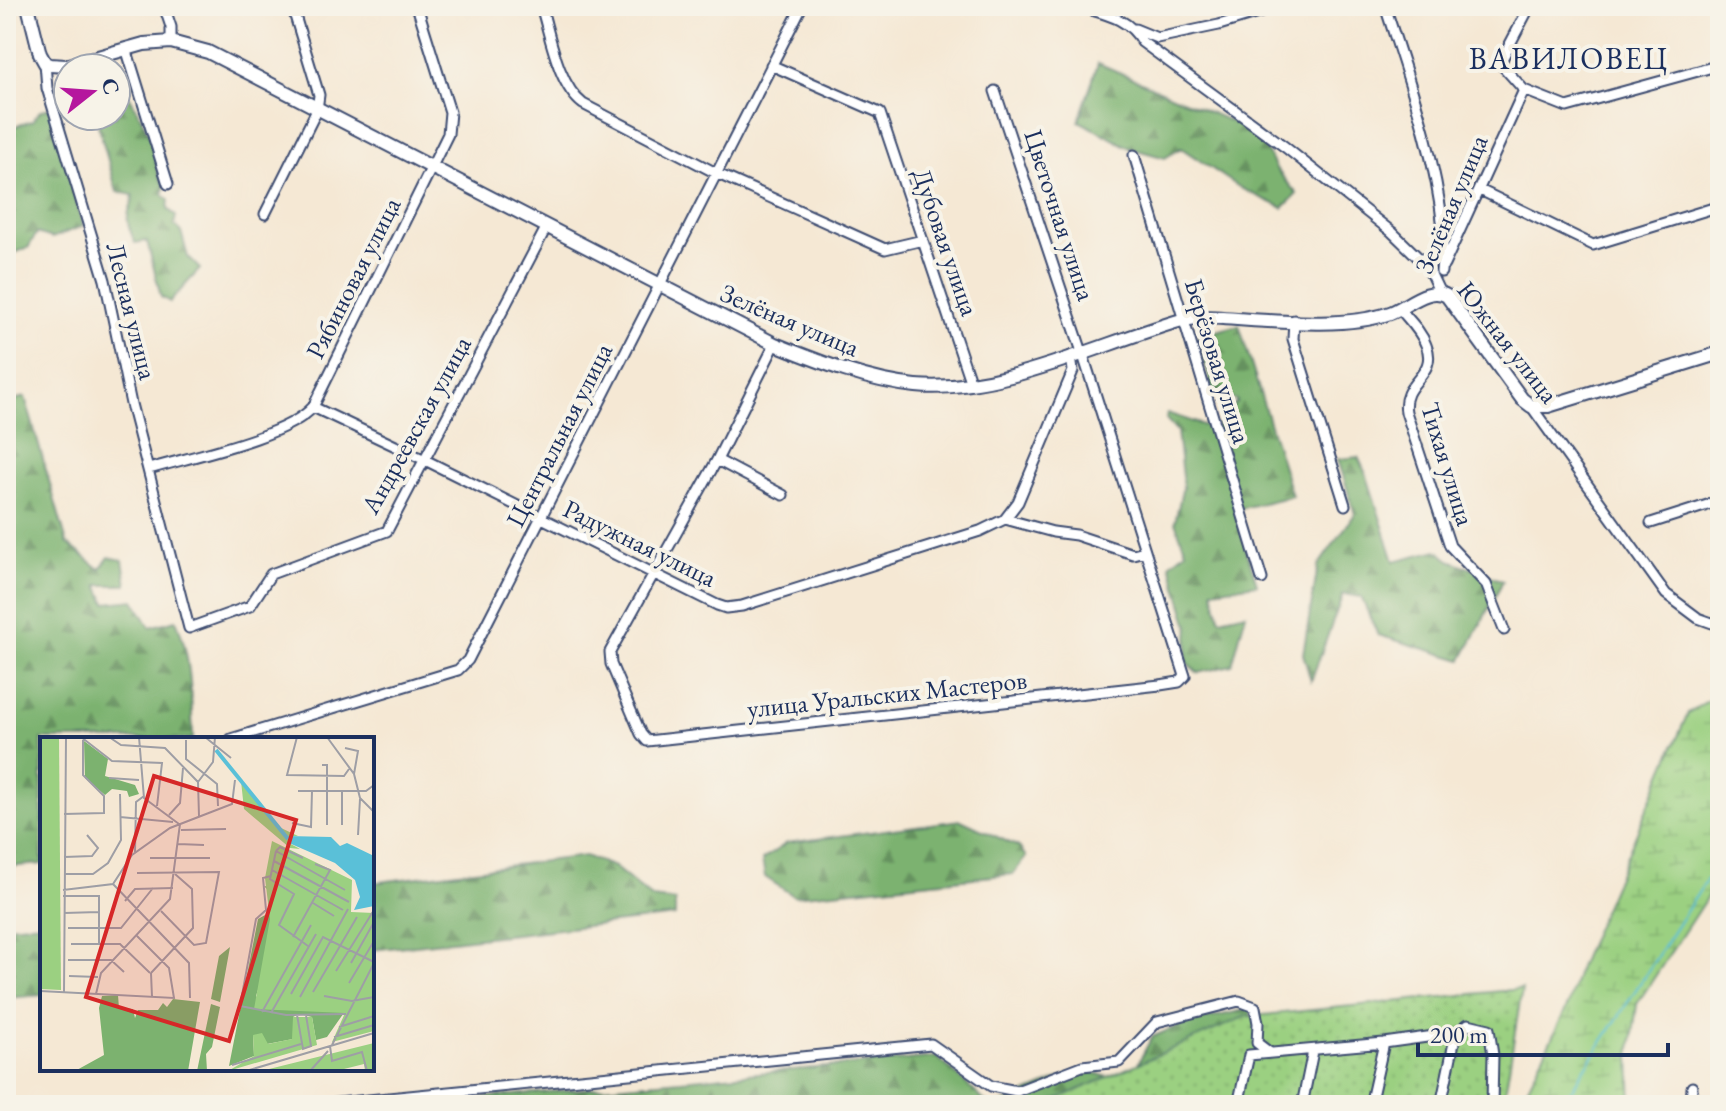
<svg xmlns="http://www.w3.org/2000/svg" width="1726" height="1111" font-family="'EB Garamond',serif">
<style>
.forest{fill:url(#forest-firs);stroke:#4c7066;stroke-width:2}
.wetland{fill:url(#wetland-marsh);stroke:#5b8070;stroke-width:2}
.garden{fill:url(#garden-dots);stroke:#5b8070;stroke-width:2}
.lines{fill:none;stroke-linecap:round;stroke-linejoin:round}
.stream{stroke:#5ac0d8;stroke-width:2}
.street-casing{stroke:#3c4b70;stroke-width:13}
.secondary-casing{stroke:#3c4b70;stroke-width:16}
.street{stroke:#fff;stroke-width:9}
.secondary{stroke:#fff;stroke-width:12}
.labels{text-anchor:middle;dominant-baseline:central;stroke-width:8;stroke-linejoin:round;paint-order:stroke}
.street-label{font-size:26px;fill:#1b2f5e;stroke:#f7f3e8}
.quarter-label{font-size:30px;letter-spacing:2px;fill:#1b2f5e;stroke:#f7f3e8}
.inset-river{fill:none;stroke:#5ac0d8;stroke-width:4}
.inset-road{fill:none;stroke:#9e9ea5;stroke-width:2}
.view{fill:#d62828;fill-opacity:0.15;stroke:#d62828;stroke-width:4}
.inset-edge{fill:none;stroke:#1b2f5e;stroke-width:4}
</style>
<defs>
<pattern id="forest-firs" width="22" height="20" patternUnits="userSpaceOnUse" patternTransform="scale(2)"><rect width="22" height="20" fill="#7cb26f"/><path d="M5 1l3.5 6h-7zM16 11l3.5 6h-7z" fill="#65915e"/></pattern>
<pattern id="wetland-marsh" width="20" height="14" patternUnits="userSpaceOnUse" patternTransform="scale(2)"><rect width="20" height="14" fill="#9bd081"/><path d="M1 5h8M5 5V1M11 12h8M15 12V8" fill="none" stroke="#85b372"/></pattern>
<pattern id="garden-dots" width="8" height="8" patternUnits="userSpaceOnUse" patternTransform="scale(2)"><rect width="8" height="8" fill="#9bd081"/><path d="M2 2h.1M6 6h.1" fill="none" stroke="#85b372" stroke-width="1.8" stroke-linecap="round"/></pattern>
</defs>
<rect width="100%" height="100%" fill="#f7f3e8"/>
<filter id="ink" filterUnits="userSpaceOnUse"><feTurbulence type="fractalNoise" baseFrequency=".0125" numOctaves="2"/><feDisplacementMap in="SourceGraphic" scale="16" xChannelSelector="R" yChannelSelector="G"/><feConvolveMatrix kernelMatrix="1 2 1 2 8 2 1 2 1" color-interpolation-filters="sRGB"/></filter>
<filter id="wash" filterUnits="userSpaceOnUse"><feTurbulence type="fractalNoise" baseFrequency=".006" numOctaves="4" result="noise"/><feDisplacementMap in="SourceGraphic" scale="32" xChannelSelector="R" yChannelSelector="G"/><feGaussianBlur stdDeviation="1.8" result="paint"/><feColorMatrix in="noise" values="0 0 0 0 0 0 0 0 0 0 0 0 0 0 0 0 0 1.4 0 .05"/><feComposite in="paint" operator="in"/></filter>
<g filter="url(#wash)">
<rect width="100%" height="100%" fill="#f5e8d4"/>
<!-- forest -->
<path class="forest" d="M1098 63 1257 133 1277 170 1297 194 1283 208 1242 189 1181 148 1165 158 1130 148 1079 121Z
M116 74C130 97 143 118 152 143 157 157 154 173 165 185L163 194 169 200 168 209 176 216 174 225 181 231 188 257 200 269 170 302 161 297 147 241 135 243C132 235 126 223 128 215 130 206 133 204 133 195L117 192 98 125 108 116H116Z
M51 108 83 226 52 238 37 233 28 248 6 256V129L32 121 41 110Z
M1239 325 1292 496 1234 510 1257 584 1213 590 1220 619 1246 613 1232 665 1198 673 1186 662 1189 626 1170 564 1186 551 1175 522 1183 486 1177 431 1166 419 1167 413 1215 429 1237 401 1212 388 1198 336Z
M25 397 67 543 100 569 109 557 123 560 127 585H98L106 603 134 600 150 627 176 620C192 657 191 699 193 739H42V864L6 867V402Z
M1358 457 1367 476 1394 561 1437 550 1450 560 1503 581 1462 660 1378 635 1361 597 1343 594 1311 681 1303 654 1318 566 1355 514 1338 459Z
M961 820 1019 847 1026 857 1013 874 794 896 765 877 762 860 787 843Z
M585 856 614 867 652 898 675 901V916L372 950V883Z
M42 923V995L6 998V926Z
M1252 1008 1230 1105H998L1083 1069 1164 1095 1136 1067 1152 1037 1180 1025Z
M937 1057 989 1105H401Z"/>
<!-- wetland -->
<path class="wetland" d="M1720 693V877L1637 1004 1630 1056 1632 1105H1592L1590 1093 1568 1095 1554 1105H1519L1569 1003 1579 967 1688 713Z"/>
<!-- garden -->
<path class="garden" d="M1522 989 1503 1105H1044L1244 1017Z"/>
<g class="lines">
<!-- stream -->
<path class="stream" d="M1568 1095 1720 859"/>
</g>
</g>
<g filter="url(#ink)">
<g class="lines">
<defs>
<path id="street" d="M164 6 171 27V42
M541 6C550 35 558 85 583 104L718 174 885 249 923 240
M1078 6C1104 14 1128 17 1142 42L1285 147 1392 232 1427 266 1439 291
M1385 6C1408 78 1435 152 1443 228 1444 242 1442 258 1441 272
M1530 6 1500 63 1524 90 1567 107 1720 65
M1135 29 1157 38 1219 25 1281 6
M126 48 168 184
M45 63 47 88 105 280 131 404 189 628 250 606 271 574 387 531 546 228
M771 65 880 113 971 384
M1134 155 1262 579
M1480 190 1593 245 1720 206
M265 214 317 110 319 95 292 6
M1444 265 1524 90
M1400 309C1409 320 1421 331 1426 345 1439 376 1400 381 1406 412L1450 546 1486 584 1504 630
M1294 320 1293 339 1345 505
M775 344 717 460 610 652 611 664 641 734 647 741 1160 685 1179 682 1185 676 1082 352 995 91
M1531 406 1666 594 1698 618 1712 623 1720 621
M313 407 425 460 717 605 726 608 742 606 980 531 1005 519 1018 502 1073 371 1071 356
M717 460 783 495
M149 469C189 457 287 437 313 407L448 134 450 112 417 6
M1005 519 1053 532 1076 535 1133 554 1144 551
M1651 523 1720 501
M231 739 458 670 468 660 802 6
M318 1105 931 1044 991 1086 1017 1091 1082 1066 1119 1062 1157 1022 1239 1001 1255 1007 1258 1023 1257 1043 1269 1052
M1238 1105 1249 1055 1384 1043 1456 1033 1468 1024 1489 1029 1493 1055 1492 1105
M1302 1105 1313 1051
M1370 1105 1384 1043
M1441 1105 1456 1033
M1691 1105 1692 1087"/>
<path id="secondary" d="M28 6 40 54 45 63 50 65 66 66 144 44 171 42 208 52 775 344C820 362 867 381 916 386 1000 394 1101 343 1182 320L1204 317C1258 319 1340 331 1390 313 1407 307 1429 285 1447 296L1522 399 1531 406H1548L1720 353"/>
</defs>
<!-- street casing -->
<use href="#street" class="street-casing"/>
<!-- secondary casing -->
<use href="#secondary" class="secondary-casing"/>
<!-- street -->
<use href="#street" class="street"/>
<!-- secondary -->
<use href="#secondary" class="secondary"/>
</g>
</g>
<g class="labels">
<!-- street labels -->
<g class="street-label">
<text transform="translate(1451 204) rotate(-67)">Зелёная улица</text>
<text transform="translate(1060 215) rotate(72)">Цветочная улица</text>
<text transform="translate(946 242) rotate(71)">Дубовая улица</text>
<text transform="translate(353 278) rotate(-63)">Рябиновая улица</text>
<text transform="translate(132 311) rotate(76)">Лесная улица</text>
<text transform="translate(790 320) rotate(23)">Зелёная улица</text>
<text transform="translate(1508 342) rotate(52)">Южная улица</text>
<text transform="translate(1218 361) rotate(73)">Берёзовая улица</text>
<text transform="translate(416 425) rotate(-61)">Андреевская улица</text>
<text transform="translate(559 435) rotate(-63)">Центральная улица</text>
<text transform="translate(1448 464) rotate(73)">Тихая улица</text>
<text transform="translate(640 543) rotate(26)">Радужная улица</text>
<text transform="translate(887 694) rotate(-6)">улица Уральских Мастеров</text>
</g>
<!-- quarter labels -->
<g class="quarter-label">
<text x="1569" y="58">ВАВИЛОВЕЦ</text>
</g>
</g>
<!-- overview -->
<g transform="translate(40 737)">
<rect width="334" height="334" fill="#f5e8d4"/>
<path d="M0 0 19 1 21 253 0 252Z" fill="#9bd081"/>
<path d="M44 4 68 22 65 39 95 48 99 57 89 60 87 54 72 52 65 58 45 41ZM224 149 250 154 216 259 223 269 308 270 287 300 276 303 272 280 259 277 253 280V302L227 307 213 299 214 319 189 329 218 182 227 177 231 156ZM190 210 180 265 171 262 179 219ZM78 258 79 271 93 272 95 281 98 273H118L123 266 127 270 133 262 160 265 148 334H35L64 318 59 271 62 259ZM171 267 180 270 172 310 166 317 167 334H157Z" fill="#7cb26f"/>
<path d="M201 44 239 90 258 99H249V106L260 112 250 111 204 72Z" fill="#9bd081"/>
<path d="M232 104 312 143 311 175 334 176V294L292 305 305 276 214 272 230 182 225 141ZM253 280H272L277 308 188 334 214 319 213 298 222 296 228 307 252 302ZM334 306V334H325L324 327 296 334H221Z" fill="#9bd081"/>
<path d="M248 99 291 100 300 109 307 106 334 119V169L314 173 320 160 315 143 295 126 249 106Z" fill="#5ac0d8"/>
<path class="inset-river" d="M176 13 248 102"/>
<path class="inset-road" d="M41 0 72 24 122 26 117 69M69 0 81 8 125 11 158 45 159 79M99 0 104 61 139 87M165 0 191 21M257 0 247 38 304 39 309 32M287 0 314 37 320 61 334 75M146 3V22L177 47 178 69M305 11 318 14 314 37M282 28H287V88M69 41 99 43M158 45 173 25 175 0M258 54H326L334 48M302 54V88M24 77 64 76V59L43 38V3M129 78 140 66 143 31M80 80 133 85M252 86 271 90 272 54M141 93 186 92M318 98 320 62M334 105V74M138 107 164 108M236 114 230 142 254 157 239 188 268 209M236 114 305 153M236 114 240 110 263 121M95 115 96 65 104 59M24 120 52 119 58 111 47 98M110 121H170M234 124 309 165M232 133 303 173M97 136 179 135 166 206 154 208 121 174M24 137H53L68 126 81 103 80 57M231 139 223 141 226 173 216 182 200 269 246 278 306 277M73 147 149 226 150 261M23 153 73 147 92 118 130 91 192 67 195 43M23 159H59V207M85 164 95 152 133 151M273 166 294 179M24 176 59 175M28 191H81L113 151M253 200 290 133 275 127M31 207H80L110 236M28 223H71L84 235M311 226 334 185M296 234 334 173M111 236 153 191 152 152 135 137M111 236 112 260M29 239 58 240M309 246 334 204M0 254 134 261 129 231 97 199M273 255 317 180M24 256 26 0M56 257 61 236 130 162 140 87M251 257 283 200 334 225M284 259 312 264 334 260M260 260 308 172M222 275 271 188M231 276 276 197M257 278 263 312 271 309 266 278M299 290 334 279M294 300 334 288M292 308 334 226M290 309 292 324 322 315 327 334M192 328 261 307M206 334 334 296M270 334 288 314"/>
<path class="view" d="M114 39 256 83 189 304 46 260Z"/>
<rect width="334" height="334" class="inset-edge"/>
</g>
<!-- margin -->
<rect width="1726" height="1111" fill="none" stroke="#f7f3e8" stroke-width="32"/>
<!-- north arrow -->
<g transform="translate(92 92) rotate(73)"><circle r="38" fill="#f7f3e8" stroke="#9fa5b1" stroke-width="2"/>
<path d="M0-6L14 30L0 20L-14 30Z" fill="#b5179e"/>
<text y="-12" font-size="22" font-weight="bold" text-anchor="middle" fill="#1b2f5e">С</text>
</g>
<!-- scale -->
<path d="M1418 1043v12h250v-12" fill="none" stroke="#1b2f5e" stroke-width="4"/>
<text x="1430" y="1043" font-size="24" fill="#1b2f5e" stroke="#f7f3e8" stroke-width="6" paint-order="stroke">200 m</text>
</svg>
